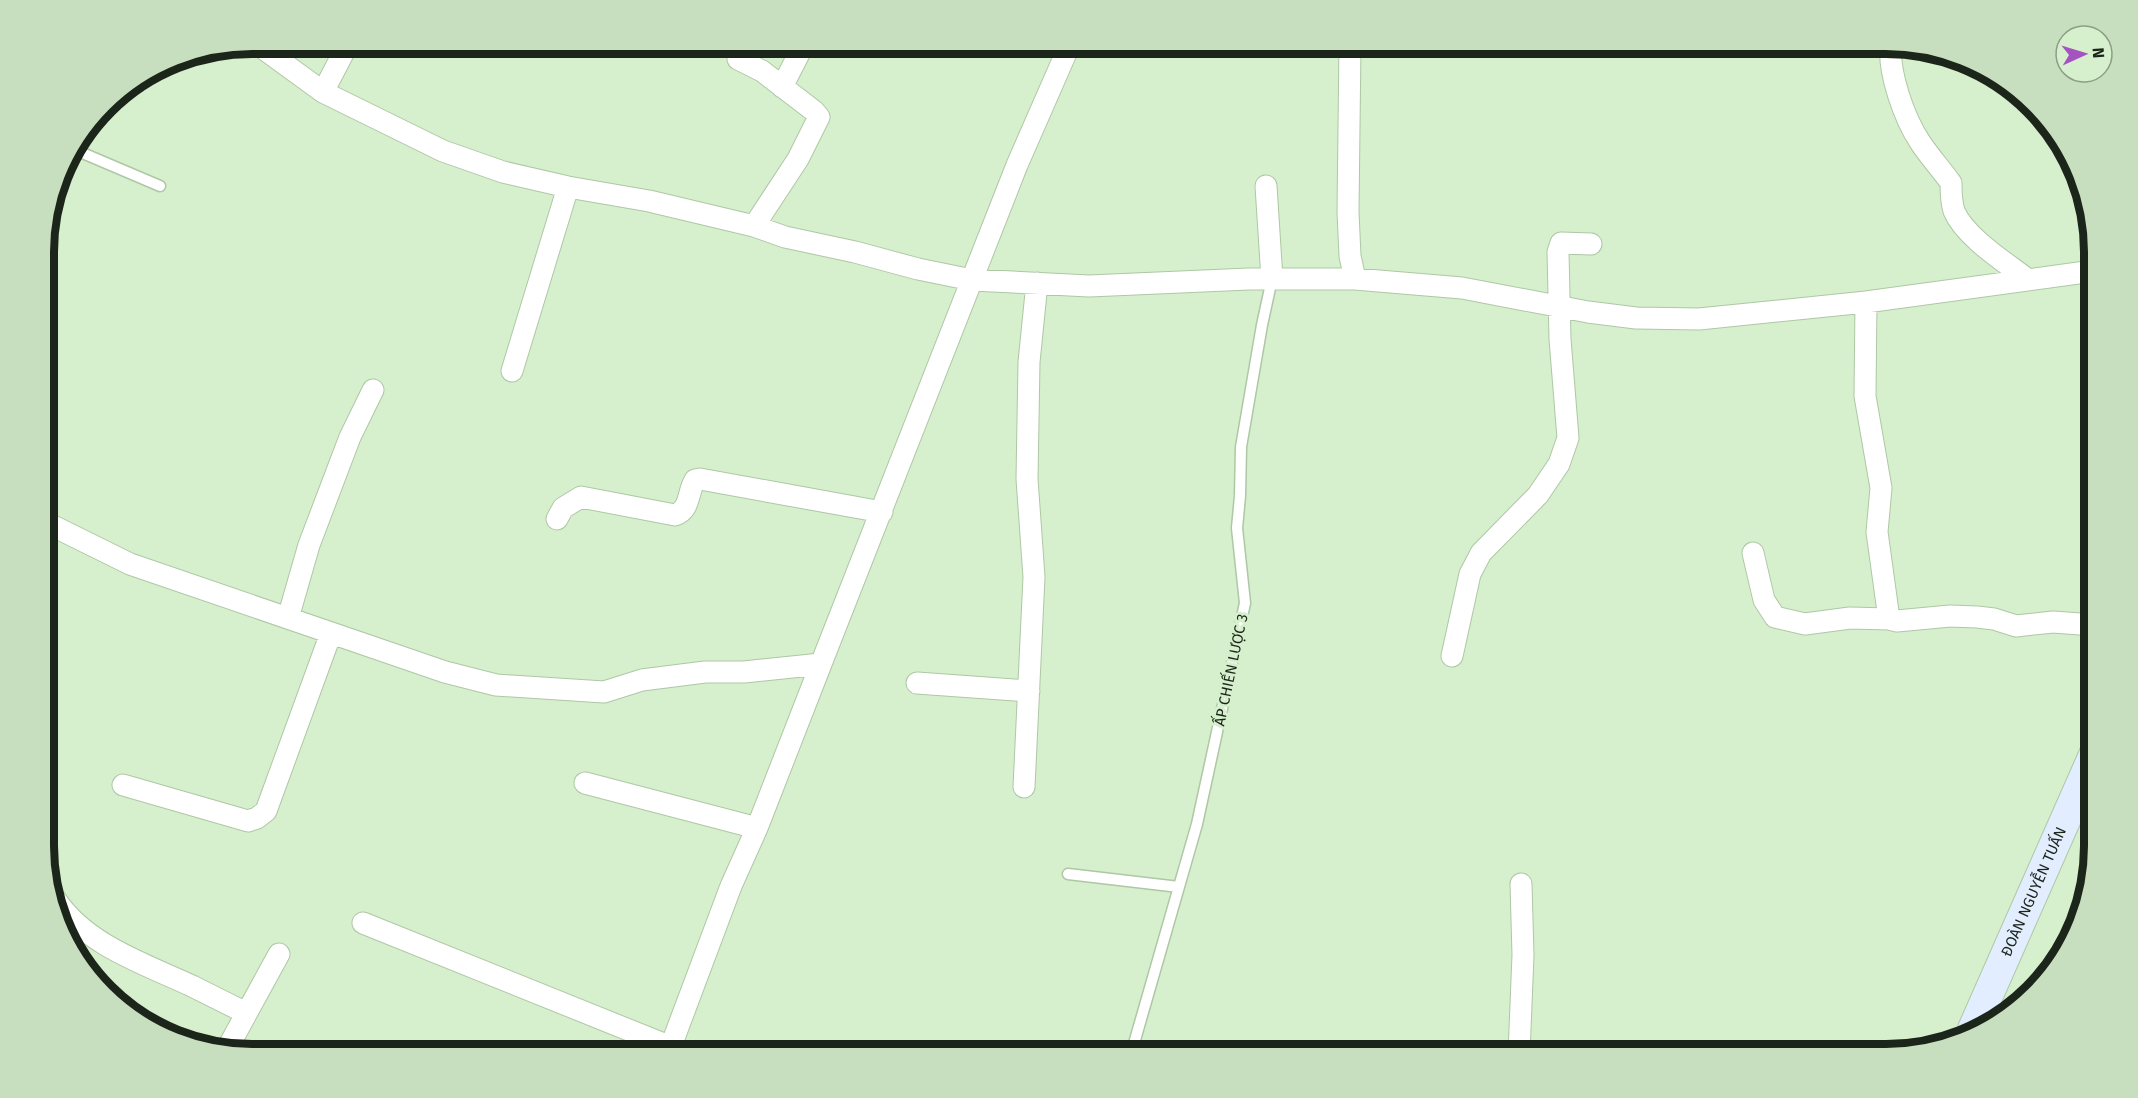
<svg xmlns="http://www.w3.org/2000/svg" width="2138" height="1098" font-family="'Fira Sans',sans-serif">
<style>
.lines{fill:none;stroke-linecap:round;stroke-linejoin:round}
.lane-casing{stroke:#afc7a6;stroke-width:13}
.street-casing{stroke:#afc7a6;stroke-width:23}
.secondary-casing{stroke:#afc7a6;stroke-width:32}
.lane{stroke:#fff;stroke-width:10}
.street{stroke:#fff;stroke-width:21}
.secondary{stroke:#e2eeff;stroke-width:30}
.labels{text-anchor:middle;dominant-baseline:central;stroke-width:6;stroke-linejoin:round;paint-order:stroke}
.street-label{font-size:15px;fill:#1c2519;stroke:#d6efcd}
.rim{fill:none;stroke:#1c2519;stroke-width:8}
</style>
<rect width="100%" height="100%" fill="#d6efcd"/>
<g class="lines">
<defs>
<path id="lane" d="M73 149 160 186
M1068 874 1179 887
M1131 1054 1197 824 1245 603 1237 528 1240 496 1241 447 1262 325 1272 279"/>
<path id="street" d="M257 44 323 92 443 151 503 172 568 187 649 201 754 226 785 237 855 252 918 269 972 280 1089 286 1249 279H1355L1462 288 1588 312 1636 318 1699 319 1866 302 2093 271
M1350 44 1348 212 1350 256 1355 279
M1891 45C1888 72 1904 118 1920 142 1929 156 1941 169 1951 183 1951 193 1951 201 1954 211 1965 237 2005 262 2027 279
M738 59 762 71 814 111 819 117 798 159 754 226
M782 87 804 44
M323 92 348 44
M1266 186 1272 279
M1866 302 1865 396 1881 488 1877 532 1889 619
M512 371 568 187
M557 519 563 508 581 497 675 515C691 509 687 493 695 480L700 479 882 512
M45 522 130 564 445 672 496 685 604 692 642 680 705 672H744L821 664 1017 165 1070 44
M1753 553 1764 600 1775 617 1805 624 1850 618 1889 619 1897 621 1950 616 1977 617 1994 619 2016 626 2053 622 2094 625
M288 618 309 545 350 437 373 390
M1452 656 1470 574 1481 553 1538 495 1559 464 1568 438 1560 339 1558 252 1561 243 1591 244
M917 683 1029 691
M585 783 757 828
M123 785 248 821 257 818 266 811 331 633
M1024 787 1034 577 1027 479 1029 362 1037 283
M56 900C86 945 145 964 192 986 210 995 228 1004 246 1013
M363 923 671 1047
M227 1049 279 954
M668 1054 731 886 757 828 821 664
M1519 1054 1523 955 1521 884"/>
<g id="secondary">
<path id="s1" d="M1973 1029 2094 755"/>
</g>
</defs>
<!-- lane casing -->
<use href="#lane" class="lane-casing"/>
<!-- street casing -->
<use href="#street" class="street-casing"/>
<!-- secondary casing -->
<use href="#secondary" class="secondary-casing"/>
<!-- lane -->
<use href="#lane" class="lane"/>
<!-- street -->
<use href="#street" class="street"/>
<!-- secondary -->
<use href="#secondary" class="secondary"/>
</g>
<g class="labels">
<!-- street labels -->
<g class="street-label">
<text transform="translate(1231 670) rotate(-78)">ẤP CHIẾN LƯỢC 3</text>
<text stroke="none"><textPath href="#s1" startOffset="150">ĐOÀN NGUYỄN TUẤN</textPath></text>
</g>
</g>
<!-- crop -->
<path d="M0 0H2138V1098H0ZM252 54H1886A198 198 0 0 1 2084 252V846A198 198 0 0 1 1886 1044H252A198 198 0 0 1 54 846V252A198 198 0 0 1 252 54Z" fill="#c7dfbf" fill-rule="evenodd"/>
<path class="rim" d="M252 54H1886A198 198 0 0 1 2084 252V846A198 198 0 0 1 1886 1044H252A198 198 0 0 1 54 846V252A198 198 0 0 1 252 54Z"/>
<!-- north arrow -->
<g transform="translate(2084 54) rotate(86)"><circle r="28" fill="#d6efcd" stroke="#8c9e85" stroke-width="1.5"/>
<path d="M0-4.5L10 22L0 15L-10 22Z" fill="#a653c2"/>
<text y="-9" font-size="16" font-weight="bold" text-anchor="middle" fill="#1c2519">N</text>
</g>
</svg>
